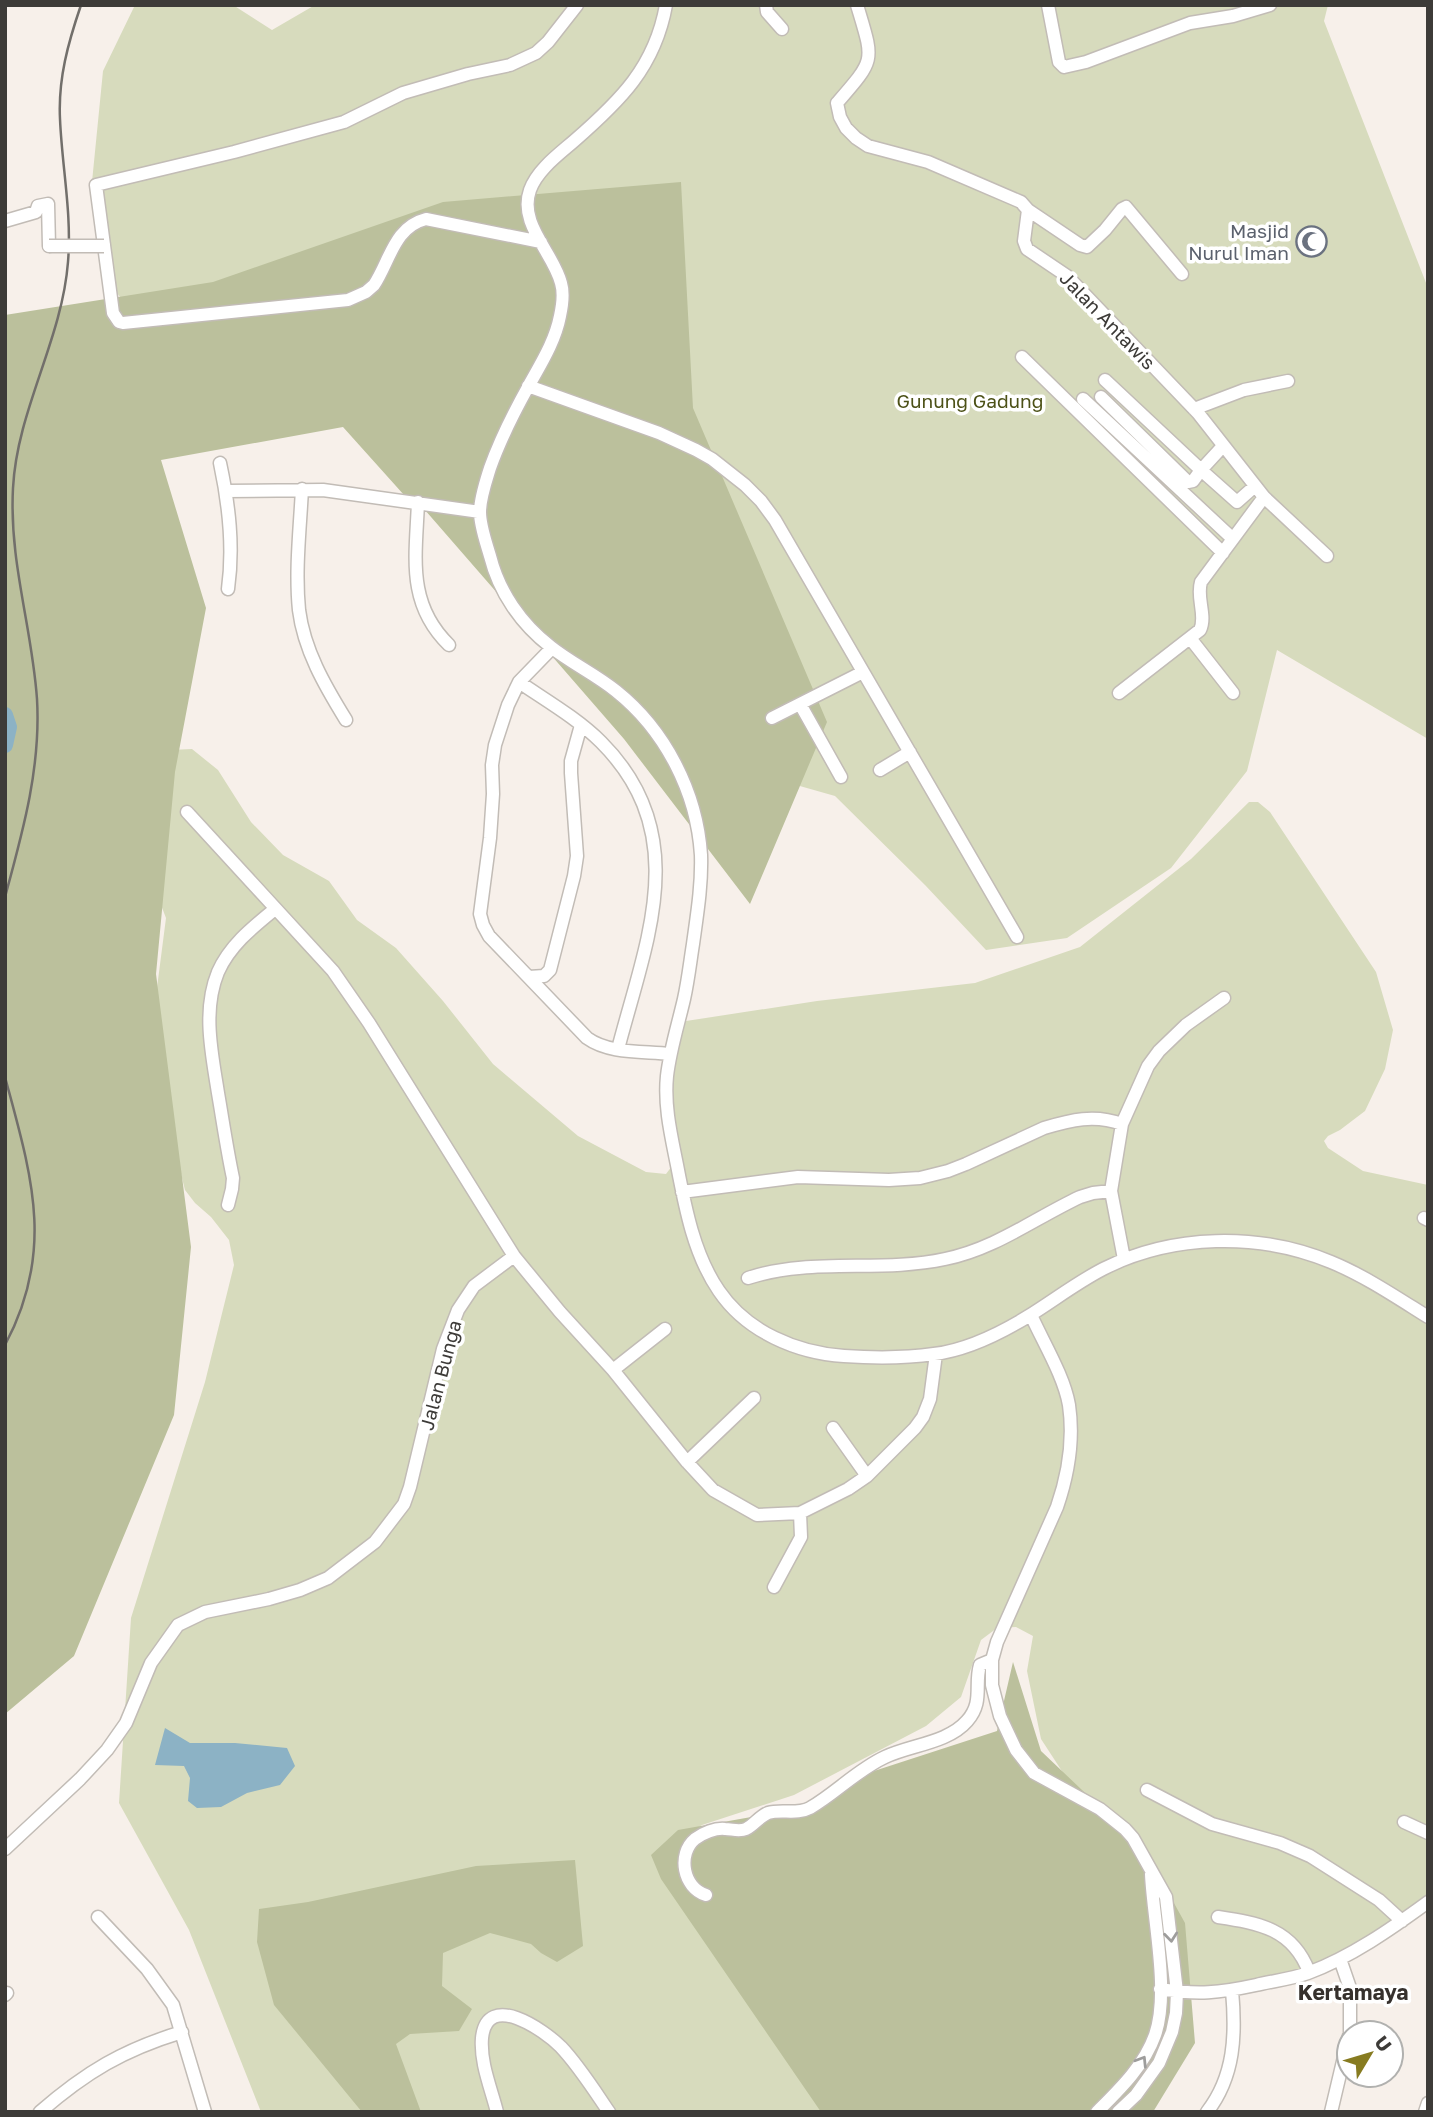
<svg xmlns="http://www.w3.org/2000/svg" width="1433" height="2117" font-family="'Golos Text',sans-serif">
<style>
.green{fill:#d7dbbd}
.forest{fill:#bbc09c}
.water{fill:#8cb2c5}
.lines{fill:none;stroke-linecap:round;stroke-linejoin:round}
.river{stroke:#8cb2c5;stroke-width:16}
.minor-casing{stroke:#c2bcb6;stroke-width:15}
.minor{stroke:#fff;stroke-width:12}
.rail{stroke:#726f6b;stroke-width:2.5}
.minor-bridge-casing{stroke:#c2bcb6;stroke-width:15;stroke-linecap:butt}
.minor-bridge{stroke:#fff;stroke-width:12}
.oneway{stroke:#9e9d9c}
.labels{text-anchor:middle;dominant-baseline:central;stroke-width:7;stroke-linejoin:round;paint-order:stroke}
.worship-label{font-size:19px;fill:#5b616d;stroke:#fff;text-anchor:end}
.street-label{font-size:19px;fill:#3d3b38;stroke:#fff}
.park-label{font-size:19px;fill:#4c5117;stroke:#fff}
.neighbourhood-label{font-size:21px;font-weight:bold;fill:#36312d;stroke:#fff}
</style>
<rect width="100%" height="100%" fill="#f7f0ea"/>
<!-- green -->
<path class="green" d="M135 5H233L272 30 315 5H1328L1324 21 1428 288V739L1277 650 1247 771 1171 868 1067 938 986 950 925 885 835 796 733 767 544 424 154 342 114 289 91 192 103 71Z
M192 749 218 770 251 822 283 855 329 881 357 920 396 948 443 1001 493 1064 578 1136 646 1172 666 1174 672 1166 667 1140 673 1027 686 1021 817 1001 975 983 1080 947 1191 859 1249 802H1258L1270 812 1376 972 1393 1030 1385 1069 1365 1111 1340 1130 1328 1136 1324 1141 1328 1148 1363 1171 1428 1185V1907L1299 1973 1198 1988 1179 1985 1071 1785 1041 1739 1027 1671 1033 1636 1016 1627 997 1628 981 1640 961 1697 926 1726 794 1795 702 1825 683 1837 837 2112H261L189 1930 119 1803 131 1618 205 1382 234 1265 229 1240 211 1217 195 1203 185 1190 155 1070 154 1011 166 918 146 866 170 750Z"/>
<!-- forest -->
<path class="forest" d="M681 182 693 408 827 722 750 904 624 739 418 502 404 495 343 427 161 460 206 608 175 772 156 974 191 1247 174 1415 74 1656 5 1714V315L213 282 443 202Z
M1013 1662 1041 1751 1144 1849 1185 1923 1195 2043 1153 2112H821L661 1879 651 1855 678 1830 820 1805 874 1771 997 1731Z
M575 1860 583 1946 557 1962 541 1953 531 1944 490 1933 443 1953 442 1986 472 2009 459 2031 410 2034 396 2044 421 2112H362L274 2005 257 1942 259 1909 308 1902 476 1866Z"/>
<!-- water -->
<path class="water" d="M165 1728 190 1743H235L287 1748 295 1766 280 1785 247 1793 221 1807 197 1808 188 1801 190 1778 184 1766 155 1765Z"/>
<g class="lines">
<!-- river -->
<path class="river" d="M5 715 9 727 5 745"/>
<defs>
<path id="minor" d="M666 5C655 67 620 101 574 141 559 154 537 170 530 190 518 224 553 252 561 283 564 293 562 307 560 316 555 342 540 365 528 387 513 414 500 440 490 468 486 481 480 498 480 512 480 526 486 542 490 556 499 592 521 624 551 647 571 663 595 674 616 691 665 730 697 792 701 855 702 885 697 915 693 944 690 963 688 981 684 999 678 1025 670 1050 667 1076 664 1106 671 1135 677 1165 685 1207 694 1255 719 1291 747 1332 797 1353 844 1356 873 1358 906 1358 934 1354 967 1350 999 1334 1027 1317 1053 1301 1076 1283 1103 1269 1172 1234 1259 1232 1331 1262 1365 1276 1396 1297 1428 1317
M766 5 767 12 782 29
M857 5C874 62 876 58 837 103L840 117 846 128 856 138 868 146 928 162 1021 202 1028 210 1024 241 1027 249 1067 276 1198 413 1264 497 1327 556
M1048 5 1059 62 1064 67 1086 62 1190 23 1233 16 1270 5
M1028 210 1080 245 1087 247 1105 230 1122 209 1126 207 1182 274
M5 221 36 212 38 206 48 204 49 246
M541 242 426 219C394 227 390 261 374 285L366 292 348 300 123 323 119 322 113 313 96 185 234 152 344 122 403 93 468 74 510 65 536 53 548 42 577 5
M1022 357 1223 553
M1105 380 1201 470 1223 446
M528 386 659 433 696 450 712 459 745 485 761 501 775 520 1017 937
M1101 397 1188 482 1193 481 1201 470 1237 502 1255 486
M1083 399 1233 539
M1194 409 1244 390 1288 381
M220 463C229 505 234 546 228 589
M302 489C300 529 295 570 299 610 304 650 325 686 346 720
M226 491 323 490 480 512
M418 502C416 556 406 603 449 645
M1190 638 1233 693
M552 648 519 682 508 705 495 745 492 765 493 794 490 838 480 914 483 925 489 936 587 1038C609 1054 643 1051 670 1054
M519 682C547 701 578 719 601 742 694 835 646 941 618 1049
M1119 693 1200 630C1207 616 1196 598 1201 582L1264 497
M800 704 841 777
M772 718 863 672
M880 770 910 752
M187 812 333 971 369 1023 514 1256
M529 977 544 976 550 970 574 876 577 856 571 773V761L581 725
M682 1192 798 1177 889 1180 920 1178 948 1171 966 1164 1044 1128C1071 1120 1094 1114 1122 1124
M228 1205 232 1189 233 1178C227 1150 223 1122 218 1093 212 1054 202 1011 218 972 230 945 253 927 275 909
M1424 1218 1428 1220
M1124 1259 1111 1191 1122 1124 1148 1066 1159 1051 1186 1025 1224 998
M748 1278C811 1257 880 1273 945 1259 995 1249 1035 1218 1080 1197L1093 1193 1111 1191
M1031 1315C1043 1342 1064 1376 1069 1405 1074 1439 1068 1475 1057 1507L997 1642 992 1660V1685L1000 1716 1016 1750 1034 1773 1100 1809 1125 1829 1133 1838 1166 1897 1177 1992 1176 2013 1172 2032 1159 2063 1136 2095 1118 2112
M613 1370 665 1329
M833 1428 867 1476
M687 1462 754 1398
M774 1587 801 1537 800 1513
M1147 1790 1212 1824 1280 1843 1310 1856 1379 1900 1402 1921
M1404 1822 1428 1833
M5 1849 80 1779 107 1750 126 1723 151 1663 178 1625 205 1612 269 1599 300 1590 328 1578 375 1542 404 1504 410 1487 443 1349 458 1310 474 1286 514 1256 560 1312 613 1370 687 1462 713 1490 757 1515 800 1513 848 1489 867 1476 915 1428 923 1417 930 1399 936 1354
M706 1895C683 1888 677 1854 695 1839 703 1833 715 1828 725 1829 732 1829 739 1832 746 1829 754 1825 759 1817 768 1813 781 1809 797 1815 810 1808 836 1793 857 1770 885 1757 910 1745 948 1743 967 1721 984 1702 974 1685 980 1665L992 1660
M98 1917 147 1969 173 2005 205 2112
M1218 1917C1259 1923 1293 1929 1309 1972
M1340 1959 1350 1988V2033
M1160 1989C1198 1995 1219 1993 1256 1985 1273 1981 1291 1979 1308 1973 1351 1957 1391 1929 1428 1902
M5 1995 7 1993
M40 2112C86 2072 123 2050 182 2032
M497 2112C491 2088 480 2063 482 2038 487 1990 544 2030 561 2047 579 2066 594 2090 609 2112
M1097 2112C1120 2089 1144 2066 1155 2035 1170 1992 1153 1920 1151 1874
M1207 2112C1235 2076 1236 2034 1232 1990
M1331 2112 1349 2036
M1425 2112 1428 2103"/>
</defs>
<!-- minor casing -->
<use href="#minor" class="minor-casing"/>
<!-- minor -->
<use href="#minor" class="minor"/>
<!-- rail -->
<path class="rail" d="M5 897C23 831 41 767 37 699 32 627 9 562 13 488 17 410 62 340 68 262 72 214 62 167 60 119 58 79 68 43 81 5
M5 1077C31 1174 56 1250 5 1345"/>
<defs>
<path id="minor-bridge" d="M49 246H104"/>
</defs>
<!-- minor-bridge casing -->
<use href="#minor-bridge" class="minor-bridge-casing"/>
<!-- minor-bridge -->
<use href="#minor-bridge" class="minor-bridge"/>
</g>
<!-- one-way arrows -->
<defs><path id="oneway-chevron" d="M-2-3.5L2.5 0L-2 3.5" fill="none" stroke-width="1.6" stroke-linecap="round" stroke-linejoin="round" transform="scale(1.75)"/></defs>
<g class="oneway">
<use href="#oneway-chevron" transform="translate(1171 1937) rotate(84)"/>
<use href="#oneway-chevron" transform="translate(1142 2061) rotate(-58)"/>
</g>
<!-- icons -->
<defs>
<symbol id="mosque-ring" viewBox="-11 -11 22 22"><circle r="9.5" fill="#fff" stroke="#6b7280" stroke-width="1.5"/><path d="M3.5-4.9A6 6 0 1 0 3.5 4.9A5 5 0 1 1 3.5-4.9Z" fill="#6b7280"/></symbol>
</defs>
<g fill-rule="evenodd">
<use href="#mosque-ring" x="1294" y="224" width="35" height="35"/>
</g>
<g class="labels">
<!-- worship labels -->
<g class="worship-label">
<text x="1289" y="230">Masjid<tspan x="1289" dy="22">Nurul Iman</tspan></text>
</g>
<!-- street labels -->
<g class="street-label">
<text transform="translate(1108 320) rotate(46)">Jalan Antawis</text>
<text transform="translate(440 1375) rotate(-75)">Jalan Bunga</text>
</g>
<!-- park labels -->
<g class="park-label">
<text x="970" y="400">Gunung Gadung</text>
</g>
<!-- neighbourhood labels -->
<g class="neighbourhood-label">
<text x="1353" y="1992">Kertamaya</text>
</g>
</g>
<!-- border -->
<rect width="1433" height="2117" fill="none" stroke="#3d3b38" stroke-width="14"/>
<!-- north arrow -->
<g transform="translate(1370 2054) rotate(52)"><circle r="33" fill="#ffffff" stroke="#b1b1af" stroke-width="2"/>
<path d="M0-5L12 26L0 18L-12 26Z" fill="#877b20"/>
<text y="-10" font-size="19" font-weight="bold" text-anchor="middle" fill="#3d3b38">U</text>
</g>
</svg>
